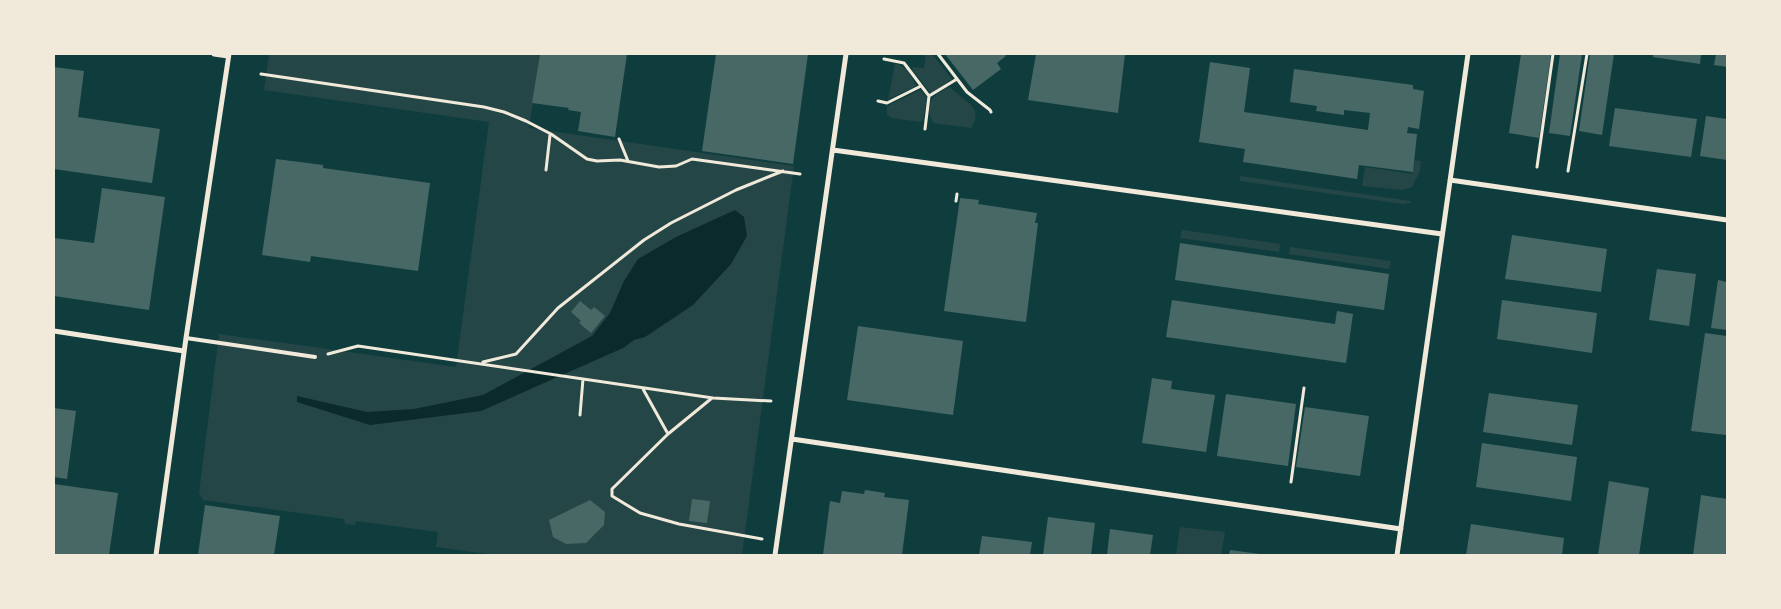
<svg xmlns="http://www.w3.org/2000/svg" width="1781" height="609" font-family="'Noto Serif',serif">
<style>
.green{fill:#244646}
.water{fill:#0a2a2b}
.building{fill:#486865}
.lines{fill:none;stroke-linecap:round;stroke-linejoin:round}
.path{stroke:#f1e9da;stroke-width:3}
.service{stroke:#f1e9da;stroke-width:4}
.minor{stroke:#f1e9da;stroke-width:5}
</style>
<rect width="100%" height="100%" fill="#0f3d3e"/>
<!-- green -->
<path class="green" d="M269 54H540L529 128 794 166 742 555H495L436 547 438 532 356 521 355 525 345 524 344 519 203 500 199 493 219 334 456 367 489 122 264 90Z
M926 54H932L952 79 931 94 912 69 913 67 924 68Z
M895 64H898L906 69 917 86 888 99Z
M949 87C953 89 955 92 959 95 971 105 982 111 971 128L933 123C923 102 933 96 949 87Z
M920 90 927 98 923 120 920 122 892 118 887 114V106Z
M1415 160 1421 161 1420 171 1412 187 1403 190 1362 186 1365 167 1412 174Z
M1240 176 1397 199 1411 201 1410 203 1403 204 1240 181Z
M1182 230 1280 244 1279 252 1180 238Z
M1290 247 1391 261 1389 269 1289 254Z
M1180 527 1225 532 1221 555H1176Z"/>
<!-- water -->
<path class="water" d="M735 210 744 217 747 236 731 264 693 305 645 337 634 340 623 348 481 411 370 425 297 402V396L367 412 414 409 483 395 592 336 610 313 624 281 638 259 676 237Z"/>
<!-- building -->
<path class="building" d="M540 54H627L615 137 578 131 581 112 568 110 569 108 532 103Z
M716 54H808L793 164 702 151Z
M945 54H1004L1006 56 997 63 1001 69 973 90Z
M1036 54H1125L1118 113 1028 100Z
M1521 54H1551L1539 138 1509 133Z
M1560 54H1582L1570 136 1549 133Z
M1590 54H1614L1602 135 1579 131Z
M1653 54H1701L1700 64 1653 57Z
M1716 54H1727V67L1714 65Z
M1210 62 1250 68 1244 112 1368 130 1370 113 1344 110V115L1316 111 1317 106 1290 102 1294 69 1413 85V89L1424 91 1419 129 1408 127 1407 133 1417 134 1413 172 1359 165 1357 179 1243 162 1245 149 1199 142Z
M54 67 84 71 78 117 160 129 152 183 54 169Z
M1615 108 1697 119 1691 157 1609 146Z
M1706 116 1727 119V160L1700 156Z
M276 159 323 165V168L430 183 418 271 311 256 310 262 262 255Z
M102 188 165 197 149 310 54 296V238L94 243Z
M960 198 979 200 978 204 1037 213 1035 223H1038L1026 322 944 311Z
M1512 235 1607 249 1601 292 1505 279Z
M1180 243 1389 274 1384 310 1175 280Z
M1657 269 1696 274 1689 326 1649 320Z
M1718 280 1727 282V330L1711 328Z
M1172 300 1335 324 1337 311 1353 314 1346 363 1166 337Z
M1502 300 1597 313 1592 353 1497 339Z
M580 301 591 310 594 307 605 316 591 333 579 323 581 321 571 312Z
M858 326 963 341 953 415 847 400Z
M1705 333 1727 336 1726 435 1691 431Z
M1152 378 1172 381 1171 389 1215 395 1206 452 1142 443Z
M1489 393 1578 405 1572 445 1483 432Z
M1226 394 1296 404 1288 466 1217 456Z
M1305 407 1369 416 1360 476 1296 467Z
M54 408 76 411 67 479 54 477Z
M1482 443 1577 457 1571 501 1476 487Z
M1609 481 1649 488 1639 555H1598Z
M54 484 118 493 109 555H54Z
M865 490 885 493 884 497 909 500 902 555H823L830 501 840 503 842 491 864 494Z
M1701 495 1727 499V555H1693Z
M692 499 710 501 707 523 689 521Z
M590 500 605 512 604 525 586 543 566 544 553 537 549 520Z
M205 505 280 516 274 555H198Z
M1048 517 1095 523 1091 555H1043Z
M1471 524 1564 538 1562 555H1466Z
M1110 529 1153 535 1150 555H1107Z
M982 536 1032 542 1030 555H979Z
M1230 550 1260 554V555H1229Z"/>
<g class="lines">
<!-- path -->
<path class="path" d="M938 54 967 92 990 110 991 112
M884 59 904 63 929 96 925 129
M261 74 484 107 504 112 526 121 551 134 587 159 597 161 620 160 659 167 676 166 692 159 800 174
M929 96 957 79
M878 101 887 103 921 86
M619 139 628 161
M1537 167 1553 54
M546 170 550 135
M1568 171 1587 54
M956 201 957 194
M328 354 358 346 713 398 771 401
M483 362 516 354 558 308 644 240 671 223 736 190 783 171
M643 389 668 434 612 489V496L640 513 679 524 762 539
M580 415 583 379
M668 434 712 398
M1291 482 1304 388"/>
<!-- service -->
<path class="service" d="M186 338 315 357"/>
<!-- minor -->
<path class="minor" d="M214 54 228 56
M833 150 1442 234
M1450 180 1727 220
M54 331 184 351
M792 439 1401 529
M156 555 186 338 229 54
M775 555 846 54
M1397 555 1468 54"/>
</g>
<!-- border -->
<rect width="1781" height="609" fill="none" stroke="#f1e9da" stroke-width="110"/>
</svg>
